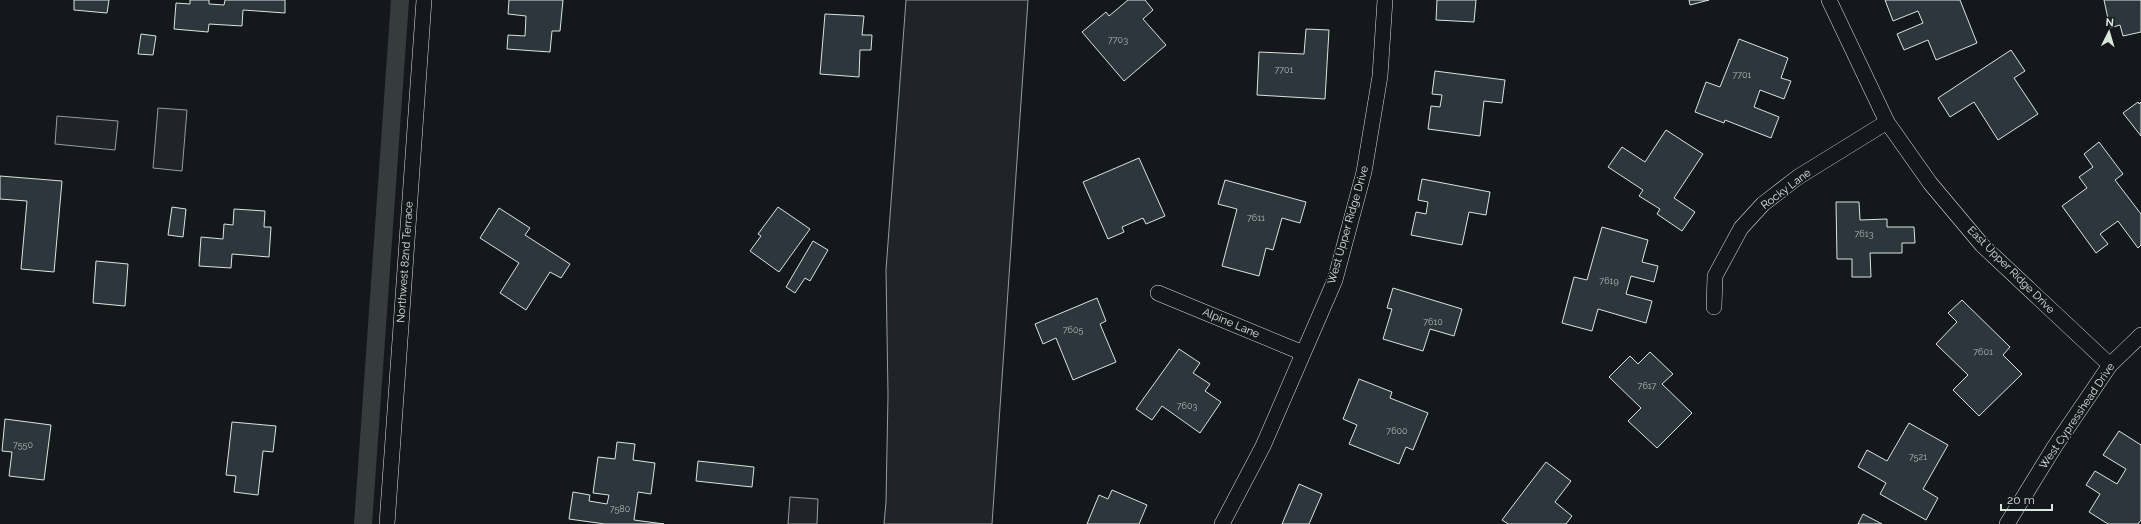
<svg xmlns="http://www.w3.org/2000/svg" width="2141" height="524" font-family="Raleway,sans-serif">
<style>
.green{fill:#202428;stroke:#939e99}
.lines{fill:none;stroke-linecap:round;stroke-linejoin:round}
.canal{stroke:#363b3e;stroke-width:18}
.building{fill:#2c363c;stroke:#d8e6dc}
.street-casing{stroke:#d8e6dc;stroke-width:16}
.street{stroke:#14181c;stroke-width:15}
.labels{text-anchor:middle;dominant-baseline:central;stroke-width:3;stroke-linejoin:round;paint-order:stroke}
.number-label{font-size:9px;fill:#adbab4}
.street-label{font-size:11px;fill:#d8e6dc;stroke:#14181c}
</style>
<rect width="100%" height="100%" fill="#14181c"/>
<!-- green -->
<path class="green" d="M906 0H1028L992 524H884L886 502 888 395 886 270Z
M158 108 187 110 182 171 153 168Z
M57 116 118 121 115 150 55 144Z
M790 497 818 499 817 524H788Z"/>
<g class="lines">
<!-- canal -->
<path class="canal" d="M363 524 400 0"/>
</g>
<!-- building -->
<path class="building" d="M74 0H109L107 13 74 10Z
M190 0H209V4L224 5 225 0H285V13L243 10 242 26 209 24 208 32 174 29 176 3 190 4Z
M509 0H563L560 31H552L550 52 507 49 508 35 525 36 526 16 508 14Z
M1128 0H1145L1153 10 1143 19 1166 45 1124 81 1082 32 1106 12 1109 16Z
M1437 0H1476L1474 22 1436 20Z
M1689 0H1709L1690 5Z
M1885 0H1960L1977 43 1936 60 1928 40 1904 50 1897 34 1923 23 1918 11 1893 21Z
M2104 0H2141V32L2123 36 2120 25 2110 28Z
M825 14 864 16 862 35H872L871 50H860L859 77 820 74Z
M1306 29 1329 30 1325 99 1257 95 1259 52 1304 54Z
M141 34 156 36 153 55 138 54Z
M1739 39 1788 58 1781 78 1791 81 1784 99 1760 90 1754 107 1779 117 1771 138 1725 120 1724 123 1695 112 1706 82 1720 87Z
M2011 50 2025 71 2014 78 2038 114 1998 140 1974 102 1950 117 1938 98Z
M1435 71 1505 80 1502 103 1484 101 1480 136 1428 129 1431 106 1440 107 1442 95 1432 94Z
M2138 102 2139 104 2141 102V136L2123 113Z
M1666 130 1703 154 1674 198 1695 212 1682 231 1657 214 1660 209 1639 196 1643 190 1608 167 1622 147 1645 162Z
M2099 142 2123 174 2115 180 2141 214V245L2138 248 2118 221 2100 234 2108 244 2096 253 2062 206 2087 188 2079 177 2093 167 2084 154Z
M1139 158 1165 216 1146 224 1143 218 1122 227 1124 232 1108 239 1083 182Z
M0 176 62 181 54 272 21 269 27 201 0 199Z
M1422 179 1490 192 1486 215 1469 212 1462 245 1411 235 1416 212 1426 214 1428 202 1418 200Z
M1225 180 1306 202 1300 223 1282 218 1273 250 1266 248 1259 276 1222 266 1237 209 1218 204Z
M1836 202H1859L1860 220 1887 219V227H1914L1915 243H1902V253H1870L1871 277H1852V259H1837Z
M172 207 186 209 183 237 168 235Z
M778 207 810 229 779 272 750 251 761 236 758 234Z
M499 208 530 228 525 235 570 264 561 278 550 272 526 310 500 293 519 263 480 238Z
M234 209 265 211 264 227H271L269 257 232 254 231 268 199 266 201 237 223 239 224 224 233 225Z
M1602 227 1648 240 1642 262 1658 266 1654 282 1631 276 1626 294 1652 301 1646 323 1598 309 1592 331 1562 323 1574 277 1587 280Z
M813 241 828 250 810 281 805 278 795 293 786 287Z
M96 261 128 264 125 306 93 303Z
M1393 288 1462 309 1454 336 1430 329 1423 351 1383 339 1392 309 1387 308Z
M1097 298 1106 321 1100 324 1116 362 1073 380 1056 338 1043 344 1035 324Z
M1962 300 2010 347 2003 355 2022 374 1979 416 1953 390 1968 375 1936 344 1957 322 1948 313Z
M1179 349 1200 363 1193 373 1210 384 1205 391 1221 402 1200 433 1162 406 1152 420 1136 409Z
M1650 352 1673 374 1662 384 1692 413 1657 448 1628 421 1641 408 1609 377 1630 356 1638 364Z
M1359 379 1392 392 1390 398 1428 413 1413 450 1406 447 1399 464 1349 444 1357 425 1343 419Z
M5 419 51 425 44 480 9 476 12 452 2 451Z
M232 422 276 426 273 452 263 451 258 495 234 492 236 476 226 475Z
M1909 423 1948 445 1923 489 1938 498 1926 520 1880 494 1886 483 1858 467 1867 450 1887 461Z
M2119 431 2141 445V520L2138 524H2108L2089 512 2100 494 2086 485 2095 471 2117 484 2126 469 2103 455Z
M617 442 635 444 633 460 655 463 651 494 638 492 634 520 664 524H605L569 519 573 492 590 495 589 501 607 504 609 495 593 493 598 457 615 459Z
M698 461 754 467 752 487 696 481Z
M1546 462 1571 481 1555 502 1572 516 1566 524H1508L1502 520Z
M1299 484 1322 494 1309 524H1282Z
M1112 490 1147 505 1139 524H1087L1099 495 1108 499Z
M1863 514 1882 524H1858Z"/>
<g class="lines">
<defs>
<path id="street" d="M1829 0 1887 122 1930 183 1982 245 2110 365
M1158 293 1303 353
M1714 307 1715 276 1741 228 1763 204 1798 177 1887 122
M387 524 424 0
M1222 524 1263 446 1335 280 1364 172 1380 76 1385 0
M2007 524 2055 446 2110 365 2141 335"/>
</defs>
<!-- street casing -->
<use href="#street" class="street-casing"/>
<!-- street -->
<use href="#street" class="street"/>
</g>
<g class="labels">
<!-- number labels -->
<g class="number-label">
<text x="1118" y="40">7703</text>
<text x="1284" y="70">7701</text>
<text x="1742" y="75">7701</text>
<text x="1256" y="218">7611</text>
<text x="1864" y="234">7613</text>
<text x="1609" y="281">7619</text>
<text x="1433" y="322">7610</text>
<text x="1073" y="330">7605</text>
<text x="1983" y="352">7601</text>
<text x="1647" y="386">7617</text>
<text x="1187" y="406">7603</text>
<text x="1397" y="431">7600</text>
<text x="23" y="445">7550</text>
<text x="1918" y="457">7521</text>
<text x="620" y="509">7580</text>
</g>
<!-- street labels -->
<g class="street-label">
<text transform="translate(1786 189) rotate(-37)">Rocky Lane</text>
<text transform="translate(1348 225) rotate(-74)">West Upper Ridge Drive</text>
<text transform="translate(405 262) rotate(-86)">Northwest 82nd Terrace</text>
<text transform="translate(2011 270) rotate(45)">East Upper Ridge Drive</text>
<text transform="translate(1231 323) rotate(23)">Alpine Lane</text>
<text transform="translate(2077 416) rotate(-56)">West Cypresshead Drive</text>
</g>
</g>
<!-- north arrow -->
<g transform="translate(2109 32) rotate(5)" stroke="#14181c" stroke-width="3" paint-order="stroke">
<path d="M0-3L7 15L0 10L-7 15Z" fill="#d8e6dc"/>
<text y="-6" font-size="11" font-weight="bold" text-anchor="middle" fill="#d8e6dc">N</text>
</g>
<!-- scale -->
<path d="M2001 504v6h51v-6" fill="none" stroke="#d8e6dc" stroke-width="2"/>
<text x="2007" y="504" font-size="12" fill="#d8e6dc" stroke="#14181c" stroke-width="3" paint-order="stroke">20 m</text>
</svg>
